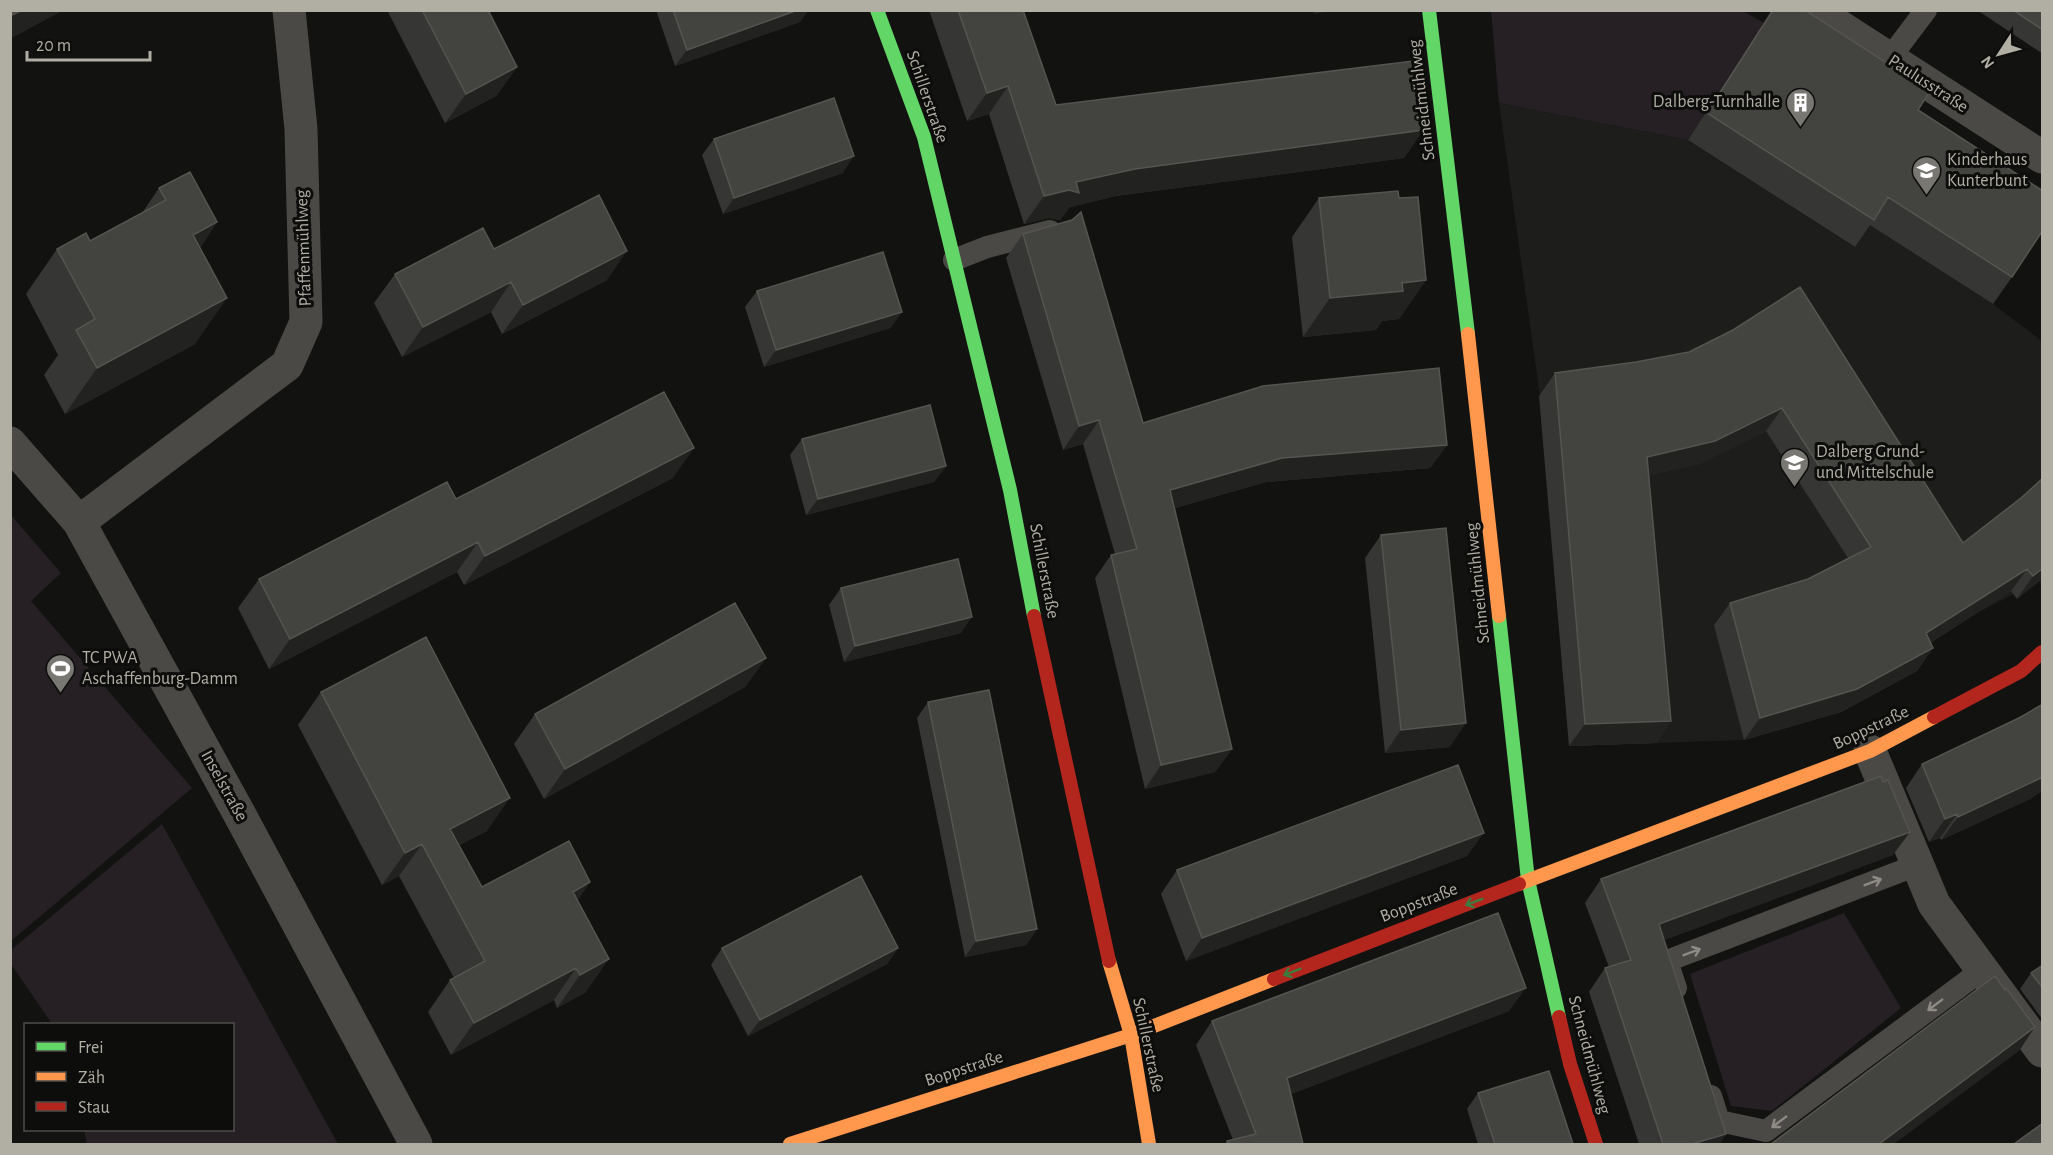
<svg xmlns="http://www.w3.org/2000/svg" width="2053" height="1155" font-family="'Alegreya Sans',sans-serif">
<style>
.built{fill:#1d1d1b}
.green{fill:#262024}
.lines{fill:none;stroke-linecap:round;stroke-linejoin:round}
.lane{stroke:#4a4946;stroke-width:22}
.street{stroke:#4a4946;stroke-width:33}
.fast{stroke:#63d668;stroke-width:14}
.slow{stroke:#ff974d;stroke-width:14}
.jam{stroke:#b3261e;stroke-width:14}
.wall{fill:#363634}
.shaded-wall{fill:#222221}
.building{fill:#434340;stroke:#555450;stroke-width:1.5}
.oneway{stroke:#8d8b83}
.oneway2{stroke:#3c7c3f}
.labels{text-anchor:middle;dominant-baseline:central;stroke-width:6;stroke-linejoin:round;paint-order:stroke}
.street-label{font-size:18px;fill:#b1aea4;stroke:#0d0d0c}
.poi-label{font-size:18px;fill:#b1aea4;stroke:#0d0d0c;text-anchor:start}
</style>
<rect width="100%" height="100%" fill="#121211"/>
<!-- built -->
<path class="built" d="M1499 103 1688 140 1854 247 1869 224 1993 304 2042 341V585L2039 581 1977 613 1910 656 1917 671 1841 712 1744 740 1569 746 1540 396Z"/>
<!-- green -->
<path class="green" d="M1741 10 1764 23 1688 140 1499 103 1491 11Z
M10 514 61 573 31 601 192 788 11 941Z
M162 824 338 1144H87L84 1130H232V1024H52L11 964V950Z
M1844 913 1901 1008 1772 1111 1731 1106 1690 974Z"/>
<g class="lines">
<!-- lane -->
<path class="lane" d="M1889 59 1926 10
M954 260 987 247 1050 231
M1676 988 1667 961 1917 865
M1711 1096 1719 1121 1766 1131 1982 970"/>
<!-- street -->
<path class="street" d="M1814 10 2042 157
M10 443 79 522 241 817 416 1144
M79 522 287 365 306 322 301 129 289 10
M1870 751 1934 904 2042 1051"/>
<!-- fast -->
<path class="fast" d="M877 10 924 137 1010 490 1034 616
M1429 10 1468 334
M1499 616 1528 880 1559 1017"/>
<!-- slow -->
<path class="slow" d="M1468 334 1499 616
M1519 884 1870 751 1934 717
M1109 961 1131 1035 1149 1144
M790 1144 1131 1035 1274 979"/>
<!-- jam -->
<path class="jam" d="M1034 616 1109 961
M1934 717 2021 671 2042 652
M1274 979 1519 884
M1559 1017 1570 1064 1596 1144"/>
</g>
<!-- wall -->
<path class="wall" d="M387 10H488L517 67 496 96 445 123Z
M656 10H808L800 22 675 66Z
M929 10H1023L1056 105 1423 130 1404 158 1116 196 1070 207 1060 220 1049 218 1024 224 989 114 967 121Z
M1772 10H1805L1918 110 2012 277 1993 304 1870 225 1855 247 1688 140Z
M1977 10H2043V54Z
M714 139 843 173 723 214 702 155Z
M159 188 217 222 200 248 195 344 65 414 44 375 58 355 26 294 57 249 90 241 142 213Z
M1319 198H1399L1426 280 1399 319 1382 321 1376 330 1303 337 1292 237Z
M1023 234 1143 423 1447 445 1430 468 1266 482 1175 508 1232 749 1215 772 1145 789 1095 578 1111 555 1115 554 1083 444 1063 450 1006 258Z
M494 249 607 280 502 334 491 312 402 357 374 303 395 274Z
M757 291 902 312 890 328 764 367 745 307Z
M1733 330 1963 543 2021 498 2043 578 2017 599 2011 591 1930 643 1933 648 1917 671 1841 712 1744 740 1714 625 1730 603 1808 579 1848 558 1766 431 1699 464 1648 475 1671 721 1656 743 1569 746 1539 396 1555 373 1636 362 1689 352Z
M802 439 946 466 934 482 806 515 790 455Z
M673 478 464 585 457 572 269 669 238 608 259 579 456 499Z
M1381 535 1450 747 1385 753 1365 558Z
M841 588 961 633 844 662 829 605Z
M766 658 745 687 544 799 514 744 535 714Z
M321 692 487 831 459 845 482 887 577 901 586 992 557 1008 554 1000 451 1055 428 1012 450 980 454 978 399 876 382 885 298 725Z
M928 702 1037 929 1026 945 965 957 917 718Z
M2043 704V790L2030 799 1941 840 1940 838 1929 842 1906 788 1922 764 2019 718Z
M1893 855 1664 940 1726 1134 1719 1144H1639L1589 992 1605 968 1609 967 1585 903 1601 879Z
M1467 856 1186 961 1161 894 1177 870Z
M722 948H898L887 964 748 1036 711 965Z
M2043 965V1020L2020 989 2031 973Z
M1509 1011 1291 1094 1303 1144H1225L1227 1141 1233 1140 1196 1045 1212 1021Z
M1478 1093 1573 1144H1478L1467 1109Z"/>
<!-- shaded-wall -->
<path class="shaded-wall" d="M22 10H64L10 39V16Z
M798 10H808L800 22 675 66 687 50Z
M1316 10H1338L1313 14Z
M517 67 496 96 445 123 466 94Z
M1008 86 989 114 967 121 987 93Z
M1423 130 1404 158 1116 196 1070 207 1060 220 1049 218 1024 224 1044 196 1076 182 1135 169Z
M854 156 843 173 723 214 734 198Z
M217 222 186 268 193 235Z
M627 251 607 280 502 334 523 305Z
M1426 280 1399 319 1382 321 1376 330 1303 337 1330 298 1402 283Z
M511 282 491 312 402 357 423 327Z
M227 298 195 344 65 414 97 368Z
M902 312 890 328 764 367 776 350Z
M1782 408 1766 431 1699 464 1631 480 1647 457Z
M1099 420 1083 444 1063 450 1079 426Z
M1447 445 1430 468 1266 482 1154 514 1170 490 1282 458Z
M694 448 673 478 464 585 485 556Z
M946 466 934 482 806 515 818 499Z
M478 542 457 572 269 669 290 639Z
M2043 568V578L2017 599 2033 576Z
M2027 569 2011 591 1910 656 1926 633Z
M972 617 961 633 844 662 855 646Z
M1933 648 1917 671 1841 712 1744 740 1760 718Z
M766 658 745 687 544 799 565 769Z
M1671 721 1656 743 1569 746 1585 724Z
M1466 723 1450 747 1385 753 1401 730Z
M1232 749 1215 772 1145 789 1161 765Z
M2043 777V790L2030 799 1941 840 1958 817Z
M510 798 487 831 431 860 450 829Z
M1957 814 1940 838 1929 842 1945 819Z
M1910 832 1893 855 1643 948 1659 924Z
M1484 833 1467 856 1186 961 1202 938Z
M422 844 399 876 382 885 405 853Z
M590 882 568 915 573 892Z
M1037 929 1026 945 965 957 976 941Z
M898 948 887 964 748 1036 760 1020Z
M609 959 586 992 557 1008 580 975Z
M576 968 554 1000 451 1055 474 1023Z
M1526 988 1509 1011 1270 1102 1287 1078Z
M2035 1027 2019 1051 1894 1144H1879Z
M1726 1134 1719 1144H1692Z"/>
<!-- building -->
<path class="building" d="M10 10H22L10 16Z
M422 10H488L517 67 466 94Z
M673 10H798L687 50Z
M958 10H1023L1056 105 1413 61 1423 130 1135 169 1076 182 1079 193 1069 190 1044 196 1008 86 987 93Z
M1773 10H1805L1930 91 1918 110 2043 191V230L2012 277 1888 197 1874 220 1707 113Z
M2013 10H2043V30Z
M834 98 854 156 734 198 714 139Z
M190 172 217 222 193 235 227 298 97 368 76 330 95 319 57 249 86 233 90 241 166 200 159 188Z
M1398 191 1399 198 1418 197 1426 280 1402 283 1403 291 1330 298 1319 198Z
M599 195 627 251 523 305 511 282 423 327 395 274 483 228 494 249Z
M1081 212 1143 423 1263 386 1439 368 1447 445 1282 458 1170 490 1232 749 1161 765 1111 555 1137 549 1099 420 1079 426 1023 234 1072 220Z
M883 252 902 312 776 350 757 291Z
M1800 287 1963 543 2021 498 2043 478V568L2033 576 2027 569 1926 633 1933 648 1857 689 1760 718 1730 603 1808 579 1871 547 1782 408 1715 441 1647 457 1671 721 1585 724 1555 373 1636 362 1689 352 1733 330Z
M664 392 694 448 485 556 478 542 290 639 259 579 447 482 456 499Z
M930 405 946 466 818 499 802 439Z
M1446 528 1466 723 1401 730 1381 535Z
M958 559 972 617 855 646 841 588Z
M735 603 766 658 565 769 535 714Z
M426 637 510 798 450 829 482 887 569 841 590 882 573 892 609 959 580 975 576 968 474 1023 450 980 485 961 422 844 405 853 321 692Z
M989 690 1037 929 976 941 928 702Z
M2043 704V777L1958 817 1957 814 1945 819 1922 764 2019 718Z
M1458 765 1484 833 1202 938 1177 870Z
M1881 776 1883 782 1888 780 1910 832 1659 924 1726 1134 1692 1144H1663L1605 968 1631 960 1601 879Z
M861 876 898 948 760 1020 722 948Z
M1498 913 1526 988 1287 1078 1303 1144H1228L1227 1141 1256 1134 1212 1021Z
M2043 965V988L2031 973Z
M1995 976 2005 990 2006 988 2035 1027 1879 1144H1771Z
M1549 1071 1573 1144H1495L1478 1093Z
M2043 1123V1144H2014Z"/>
<!-- one-way arrows -->
<defs><path id="oneway-shaft" d="M-6 0H5M1.5-3L5.5 0L1.5 3" fill="none" stroke-width="1.6" stroke-linecap="round" stroke-linejoin="round" transform="scale(1.5)"/></defs>
<g class="oneway">
<use href="#oneway-shaft" transform="translate(1873 882) rotate(-21)"/>
<use href="#oneway-shaft" transform="translate(1692 952) rotate(-21)"/>
<use href="#oneway-shaft" transform="translate(1935 1005) rotate(143)"/>
<use href="#oneway-shaft" transform="translate(1779 1122) rotate(143)"/>
</g>
<g class="oneway2">
<use href="#oneway-shaft" transform="translate(1474 902) rotate(159)"/>
<use href="#oneway-shaft" transform="translate(1292 972) rotate(159)"/>
</g>
<!-- icons -->
<defs>
<symbol id="building-pin" viewBox="-11 -11 22 30"><path d="M0 17L-7.5 6A9.5 9.5 0 1 1 7.5 6Z" fill="#797771" stroke="#0d0d0c"/><path d="M-4-6H4V6H1V3H-1V6H-4ZM-2.5-4.3h1.7v1.8h-1.7ZM.8-4.3h1.7v1.8H.8ZM-2.5-1h1.7V.8h-1.7ZM.8-1h1.7V.8H.8Z" fill="#fff"/></symbol>
<symbol id="school-pin" viewBox="-11 -11 22 30"><path d="M0 17L-7.5 6A9.5 9.5 0 1 1 7.5 6Z" fill="#797771" stroke="#0d0d0c"/><path d="M0-5L7-2L0 1L-7-2ZM-4 1L0 2.5L4 1V4Q0 6-4 4Z" fill="#fff"/></symbol>
<symbol id="stadium-pin" viewBox="-11 -11 22 30"><path d="M0 17L-7.5 6A9.5 9.5 0 1 1 7.5 6Z" fill="#797771" stroke="#0d0d0c"/><path d="M0-5a6.5 5 0 1 0 0 10a6.5 5 0 1 0 0-10ZM-3.5-1.8h7v3.6h-7Z" fill="#fff"/></symbol>
</defs>
<g fill-rule="evenodd">
<use href="#building-pin" x="1784" y="86" width="33" height="45"/>
<use href="#school-pin" x="1910" y="154" width="33" height="45"/>
<use href="#school-pin" x="1778" y="446" width="33" height="45"/>
<use href="#stadium-pin" x="44" y="652" width="33" height="45"/>
</g>
<g class="labels">
<!-- street labels -->
<g class="street-label">
<text transform="translate(1928 84) rotate(33)">Paulusstraße</text>
<text transform="translate(927 97) rotate(71)">Schillerstraße</text>
<text transform="translate(1422 100) rotate(-97)">Schneidmühlweg</text>
<text transform="translate(304 248) rotate(-92)">Pfaffenmühlweg</text>
<text transform="translate(1044 571) rotate(79)">Schillerstraße</text>
<text transform="translate(1478 583) rotate(-96)">Schneidmühlweg</text>
<text transform="translate(1871 728) rotate(-25)">Boppstraße</text>
<text transform="translate(224 786) rotate(61)">Inselstraße</text>
<text transform="translate(1419 903) rotate(-21)">Boppstraße</text>
<text transform="translate(1148 1045) rotate(78)">Schillerstraße</text>
<text transform="translate(1589 1055) rotate(75)">Schneidmühlweg</text>
<text transform="translate(964 1069) rotate(-18)">Boppstraße</text>
</g>
<!-- poi labels -->
<g class="poi-label">
<text x="1780" y="102" text-anchor="end">Dalberg-Turnhalle</text>
<text x="1947" y="160">Kinderhaus<tspan x="1947" dy="21">Kunterbunt</tspan></text>
<text x="1816" y="452">Dalberg Grund-<tspan x="1816" dy="21">und Mittelschule</tspan></text>
<text x="82" y="658">TC PWA<tspan x="82" dy="21">Aschaffenburg-Damm</tspan></text>
</g>
</g>
<!-- border -->
<rect width="2053" height="1155" fill="none" stroke="#b1aea4" stroke-width="24"/>
<!-- legend -->
<rect x="24" y="1023" width="210" height="108" fill="#0d0d0c" stroke="#4f4d49" stroke-width="1.5"/>
<rect x="36" y="1042" width="30" height="9" fill="#63d668" stroke="#4f4d49" stroke-width="1.5"/>
<text x="78" y="1053" font-size="18" fill="#b1aea4">Frei</text>
<rect x="36" y="1072" width="30" height="9" fill="#ff974d" stroke="#4f4d49" stroke-width="1.5"/>
<text x="78" y="1083" font-size="18" fill="#b1aea4">Zäh</text>
<rect x="36" y="1102" width="30" height="9" fill="#b3261e" stroke="#4f4d49" stroke-width="1.5"/>
<text x="78" y="1113" font-size="18" fill="#b1aea4">Stau</text>
<!-- north arrow -->
<g transform="translate(1999 54) rotate(234)" stroke="#0d0d0c" stroke-width="4.5" paint-order="stroke">
<path d="M0-4.5L10 22L0 15L-10 22Z" fill="#b1aea4"/>
<text y="-9" font-size="16" font-weight="bold" text-anchor="middle" fill="#b1aea4">N</text>
</g>
<!-- scale -->
<path d="M27 51v9h123v-9" fill="none" stroke="#b1aea4" stroke-width="3"/>
<text x="36" y="51" font-size="18" fill="#b1aea4" stroke="#0d0d0c" stroke-width="4.5" paint-order="stroke">20 m</text>
</svg>
